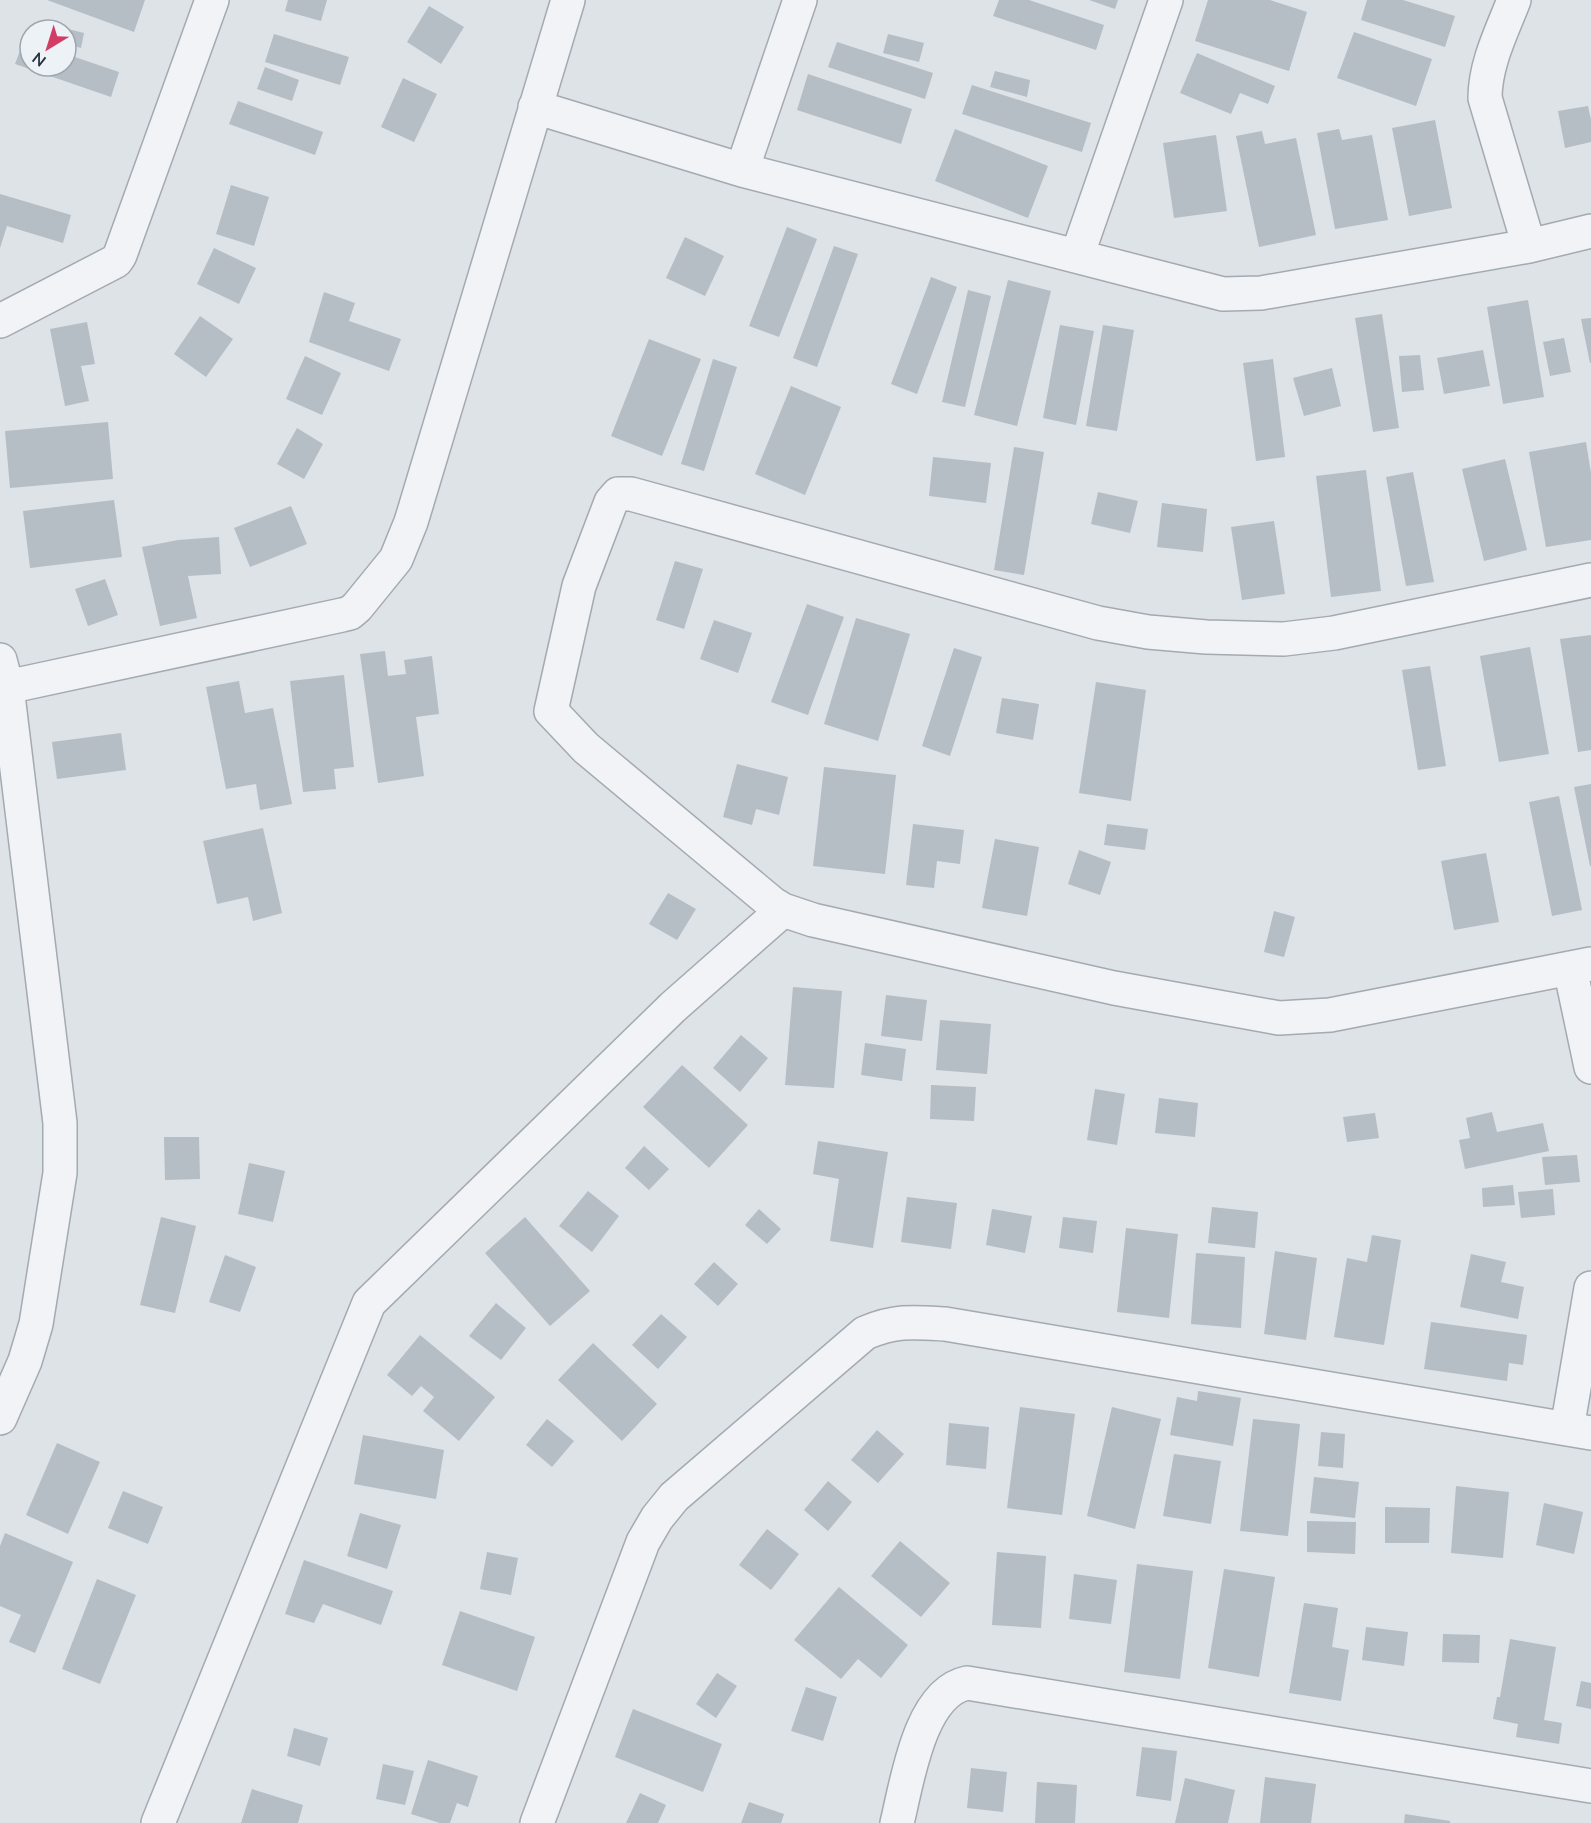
<svg xmlns="http://www.w3.org/2000/svg" width="1591" height="1823" font-family="'Nunito Sans',sans-serif">
<style>
.building{fill:#b5bdc5}
.lines{fill:none;stroke-linecap:round;stroke-linejoin:round}
.minor-casing{stroke:#a3aab2;stroke-width:36}
.minor{stroke:#f1f3f6;stroke-width:33}
</style>
<rect width="100%" height="100%" fill="#dee3e8"/>
<!-- building -->
<path class="building" d="M47 0H145L134 32Z
M288 0H327L321 21 285 11Z
M999 0H1029L1104 25 1096 50 993 16Z
M1089 0H1118L1115 9Z
M1208 0H1270L1307 12 1289 71 1195 41Z
M1367 0H1403L1455 16 1445 47 1361 20Z
M429 6 464 27 441 64 407 42Z
M48 24 84 33 81 48 66 44V30H47Z
M1354 32 1432 59 1416 106 1337 78Z
M274 34 349 57 340 85 265 62Z
M888 34 924 43 919 62 883 53Z
M24 40 30 42V66H66V54L119 72 111 97 15 64Z
M837 42 933 73 925 99 828 67Z
M1197 53 1275 86 1268 104 1240 93 1231 114 1180 93Z
M265 67 299 80 292 101 257 89Z
M995 71 1030 80 1027 97 990 87Z
M808 74 912 109 901 144 797 110Z
M403 78 437 94 414 142 381 127Z
M972 85 1091 123 1082 152 962 114Z
M238 101 323 132 315 155 229 124Z
M1588 106 1591 120V142L1565 148 1558 111Z
M1435 120 1452 208 1409 216 1392 128Z
M955 129 1048 166 1028 218 935 181Z
M1339 129 1342 140 1372 135 1388 220 1335 229 1317 133Z
M1262 131 1265 144 1296 138 1316 235 1259 247 1236 136Z
M1216 135 1227 211 1174 218 1163 143Z
M231 185 269 197 254 246 216 234Z
M0 194 71 215 63 243 7 226 0 248Z
M787 227 817 239 779 337 749 326Z
M685 237 724 256 705 296 666 278Z
M834 246 858 254 817 367 793 358Z
M214 248 256 268 239 304 197 284Z
M931 277 957 287 917 394 891 384Z
M1008 280 1051 291 1017 426 974 415Z
M968 290 991 296 965 407 942 402Z
M324 292 355 303 349 321 401 339 389 371 309 342Z
M1528 300 1544 397 1503 404 1487 307Z
M1382 314 1399 428 1373 432 1355 318Z
M200 316 233 339 206 377 174 354Z
M1591 318V363H1590L1581 319Z
M87 322 95 364 81 366 89 401 65 406 50 329Z
M1060 325 1094 331 1076 425 1043 418Z
M1103 325 1134 330 1117 431 1086 426Z
M1564 338 1571 372 1550 376 1543 342Z
M649 339 701 359 662 456 611 436Z
M1483 350 1490 386 1444 394 1437 358Z
M1420 355 1424 390 1402 392 1399 356Z
M305 356 341 373 322 415 286 399Z
M713 359 737 367 704 471 681 464Z
M1273 359 1285 457 1256 461 1243 363Z
M1332 368 1341 406 1304 416 1293 378Z
M791 386 841 407 805 495 755 474Z
M108 422 113 479 10 488 5 431Z
M297 428 323 444 304 479 277 464Z
M1586 442 1591 473V540L1546 547 1529 452Z
M1014 447 1044 452 1024 575 994 570Z
M933 457 991 463 986 503 929 496Z
M1505 459 1527 550 1484 561 1462 469Z
M1366 470 1381 591 1331 597 1316 476Z
M1413 472 1434 582 1406 586 1386 477Z
M1098 492 1138 501 1130 533 1091 524Z
M114 500 122 557 30 568 23 511Z
M1162 503 1207 509 1203 552 1157 547Z
M291 506 307 544 250 567 234 528Z
M1274 521 1285 594 1242 600 1231 527Z
M219 537 221 574 188 576 197 618 160 626 142 547 178 540Z
M675 561 703 569 684 629 656 620Z
M105 579 118 615 88 626 75 589Z
M807 604 844 617 808 715 771 702Z
M856 618 910 634 878 741 824 724Z
M714 620 752 633 738 673 700 659Z
M1591 635V750L1578 752 1560 639Z
M1530 647 1549 754 1499 762 1480 656Z
M954 648 982 657 950 756 922 746Z
M385 651 388 676 406 674 404 660 432 656 439 714 416 717 424 776 378 783 360 654Z
M1430 666 1446 766 1418 770 1402 670Z
M344 675 354 767 334 769 336 789 303 792 290 681Z
M239 681 245 713 273 708 292 804 260 810 256 784 226 789 206 687Z
M1096 682 1146 690 1131 801 1079 793Z
M1002 698 1039 704 1033 740 996 733Z
M121 733 126 770 57 779 52 742Z
M737 764 788 777 779 815 756 809 752 825 723 817Z
M824 767 896 775 885 874 813 866Z
M1591 784V866H1590L1574 787Z
M1559 796 1582 910 1552 916 1529 802Z
M913 824 964 830 960 864 937 861 934 888 906 885Z
M1107 824 1148 829 1145 850 1104 845Z
M263 828 282 913 253 921 248 897 217 904 203 841Z
M995 839 1039 847 1027 916 982 908Z
M1079 850 1111 862 1100 895 1068 884Z
M1486 853 1499 922 1454 930 1441 861Z
M668 893 696 909 677 940 649 924Z
M1274 911 1295 917 1284 957 1264 952Z
M793 987 842 991 834 1088 785 1085Z
M886 995 927 1000 922 1041 881 1036Z
M940 1020 991 1024 987 1074 936 1070Z
M741 1035 768 1058 740 1092 713 1068Z
M865 1043 906 1049 902 1081 861 1075Z
M682 1065 748 1125 709 1168 643 1107Z
M931 1085 976 1087 974 1121 930 1119Z
M1095 1089 1125 1094 1117 1145 1087 1140Z
M1159 1098 1198 1103 1195 1137 1155 1133Z
M1492 1112 1497 1132 1543 1123 1549 1151 1465 1169 1459 1140 1470 1138 1466 1118Z
M1375 1113 1379 1138 1347 1142 1343 1117Z
M164 1137H199L200 1179 165 1180Z
M818 1141 888 1152 873 1248 830 1241 839 1179 813 1174Z
M644 1146 669 1169 649 1190 625 1168Z
M1577 1155 1580 1182 1545 1185 1542 1157Z
M249 1163 285 1171 273 1222 238 1214Z
M1513 1185 1515 1205 1483 1207 1482 1188Z
M1553 1189 1555 1215 1521 1218 1518 1192Z
M588 1191 619 1216 592 1252 559 1226Z
M907 1197 957 1203 951 1249 901 1242Z
M1212 1207 1258 1212 1255 1248 1208 1243Z
M759 1209 781 1229 767 1244 745 1225Z
M992 1209 1032 1216 1025 1253 986 1245Z
M161 1217 196 1226 175 1313 140 1305Z
M525 1217 590 1291 550 1326 485 1253Z
M1063 1217 1097 1221 1093 1253 1059 1248Z
M1126 1228 1178 1234 1169 1318 1117 1312Z
M1372 1235 1401 1240 1384 1345 1334 1337 1347 1258 1367 1262Z
M1275 1251 1317 1258 1306 1340 1264 1334Z
M1196 1253 1245 1257 1241 1328 1191 1324Z
M1471 1254 1506 1262 1501 1282 1524 1287 1518 1319 1460 1307Z
M225 1255 256 1267 240 1312 209 1302Z
M714 1262 738 1284 718 1306 694 1284Z
M496 1303 526 1328 501 1360 469 1336Z
M661 1314 687 1337 658 1369 632 1345Z
M1431 1322 1527 1335 1523 1365 1509 1363 1507 1381 1424 1369Z
M420 1335 495 1397 459 1441 423 1411 434 1397 421 1386 412 1396 387 1375Z
M593 1343 657 1404 622 1441 558 1380Z
M1198 1391 1241 1398 1233 1446 1170 1435 1177 1397 1197 1401Z
M1020 1407 1075 1414 1062 1515 1007 1508Z
M1112 1407 1161 1419 1135 1529 1087 1516Z
M547 1419 574 1441 552 1467 526 1445Z
M1253 1419 1300 1424 1288 1536 1240 1531Z
M949 1423 989 1427 986 1469 946 1465Z
M877 1430 904 1454 878 1483 851 1460Z
M1321 1432 1345 1434 1343 1468 1318 1466Z
M363 1435 444 1450 436 1499 354 1484Z
M57 1443 100 1462 68 1534 26 1515Z
M1174 1454 1221 1461 1211 1524 1163 1516Z
M1314 1477 1359 1482 1355 1518 1310 1513Z
M828 1481 852 1502 828 1531 804 1510Z
M1456 1486 1509 1492 1503 1558 1451 1553Z
M123 1491 163 1507 148 1544 108 1528Z
M1544 1503 1583 1512 1574 1554 1536 1545Z
M1385 1507 1430 1508 1429 1543H1385Z
M360 1513 401 1525 387 1569 347 1556Z
M1307 1521 1356 1522 1355 1554 1307 1552Z
M767 1529 799 1554 771 1590 739 1565Z
M5 1533 73 1562 35 1653 9 1642 21 1615 0 1606V1546Z
M900 1541 950 1583 921 1617 871 1576Z
M487 1552 518 1558 511 1595 480 1589Z
M997 1552 1046 1556 1041 1628 992 1625Z
M304 1560 393 1591 381 1625 323 1604 314 1623 285 1614Z
M1137 1564 1193 1571 1180 1679 1124 1672Z
M1224 1569 1275 1577 1259 1677 1208 1668Z
M1074 1574 1117 1580 1111 1624 1069 1619Z
M97 1579 136 1595 100 1684 62 1669Z
M839 1587 908 1645 881 1678 858 1659 841 1679 794 1640Z
M1304 1603 1338 1608 1332 1647 1349 1650 1341 1701 1289 1693Z
M460 1611 535 1637 517 1691 442 1665Z
M1366 1627 1408 1632 1404 1666 1362 1660Z
M1443 1634 1480 1635 1479 1663 1442 1662Z
M1510 1639 1556 1647 1544 1720 1562 1723 1559 1744 1516 1737 1518 1724 1493 1719 1497 1697H1500Z
M717 1673 737 1686 716 1718 696 1704Z
M1581 1681 1591 1683V1709L1576 1706Z
M806 1687 837 1697 823 1741 791 1731Z
M633 1709 722 1744 703 1792 615 1757Z
M294 1728 328 1738 320 1766 287 1756Z
M1142 1747 1177 1751 1171 1801 1136 1796Z
M428 1760 478 1776 468 1807 457 1803 450 1823H440L411 1814Z
M383 1764 414 1771 405 1805 376 1799Z
M971 1768 1007 1772 1003 1812 967 1808Z
M1265 1777 1316 1784 1311 1823H1260Z
M1185 1778 1235 1790 1228 1823H1175Z
M1037 1782 1077 1785 1075 1823H1035Z
M252 1789 303 1805 298 1823H241Z
M640 1793 666 1805 658 1823H626Z
M749 1802 784 1814 781 1823H741Z
M1405 1814 1450 1821V1823H1404Z"/>
<g class="lines">
<defs>
<path id="minor" d="M1514 0C1502 31 1485 64 1485 98L1529 246
M535 107 742 170 1223 294 1261 293 1529 246 1591 231
M742 170 800 0
M1077 256 1166 0
M0 321 116 261 120 255 212 0
M1591 580 1334 633 1284 639 1206 637 1148 632 1098 623 631 494H618L611 502 579 586 551 711 586 748 773 904 783 910 813 920 1114 988 1279 1018 1330 1015 1591 964
M0 660 7 687 60 1123V1173L36 1324 25 1361 0 1418
M7 687 342 615 350 613 357 607 396 559 411 522 568 0
M1570 968 1591 1067
M1567 1429 1591 1288
M158 1823 369 1303 673 1007 783 910
M537 1823 643 1542 657 1518 674 1497 865 1333C896 1320 913 1322 945 1324L1591 1433
M897 1823C907 1783 919 1693 967 1683L1591 1786"/>
</defs>
<!-- minor casing -->
<use href="#minor" class="minor-casing"/>
<!-- minor -->
<use href="#minor" class="minor"/>
</g>
<!-- north arrow -->
<g transform="translate(48 48) rotate(218)"><circle r="28" fill="#edf2f6" stroke="#9ea5ad" stroke-width="1.5"/>
<path d="M0-4.5L10 22L0 15L-10 22Z" fill="#d33d65"/>
<text y="-9" font-size="16" font-weight="bold" text-anchor="middle" fill="#273240">N</text>
</g>
</svg>
